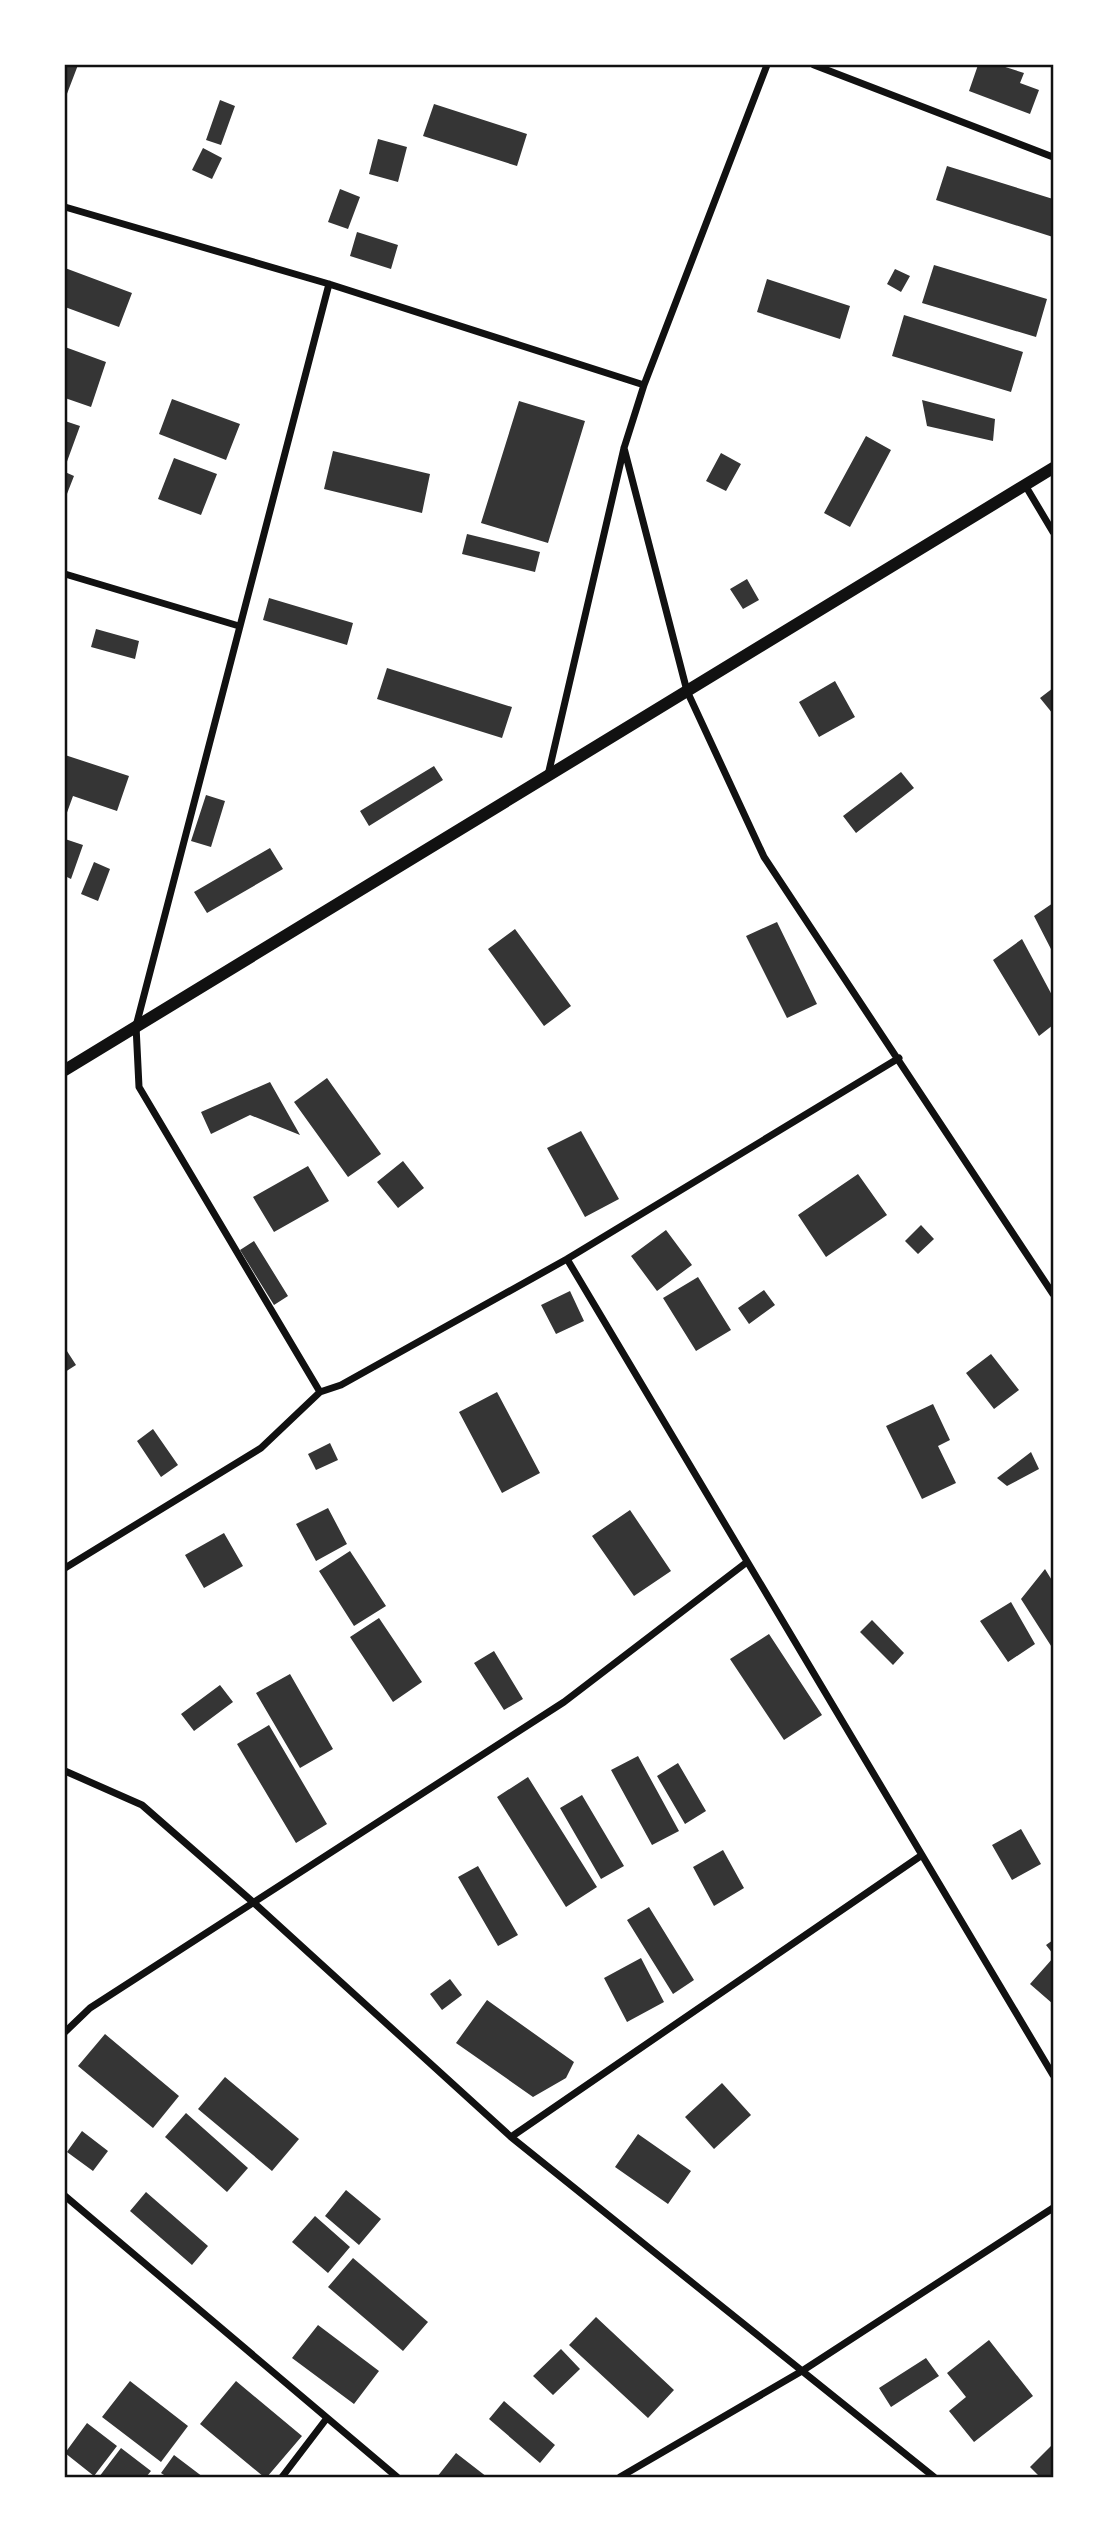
<svg xmlns="http://www.w3.org/2000/svg" width="1118" height="2542" font-family="'Source Sans 3',sans-serif">
<style>
.building{fill:#353535}
.lines{fill:none;stroke-linecap:round;stroke-linejoin:round}
.minor{stroke:#111;stroke-width:7}
.tertiary{stroke:#111;stroke-width:12}
.neatline{fill:none;stroke:#111;stroke-width:2.5}
</style>
<rect width="100%" height="100%" fill="#fff"/>
<!-- building -->
<path class="building" d="M65 65H78L65 99Z
M978 65H999L1024 73 1020 83 1039 90 1030 114 969 91Z
M220 100 235 106 221 145 206 140Z
M434 104 527 134 517 166 423 136Z
M378 139 407 147 398 182 369 174Z
M203 148 222 158 212 179 192 170Z
M947 166 1053 199V237L936 200Z
M340 189 360 197 348 229 328 222Z
M357 232 398 245 391 269 350 256Z
M934 265 1047 299 1036 337 922 303Z
M65 268 132 293 119 327 65 307Z
M895 269 910 276 901 292 887 284Z
M767 279 850 306 840 339 757 312Z
M904 315 1023 352 1011 392 892 356Z
M65 347 106 362 91 407 65 398Z
M172 399 240 424 226 460 159 434Z
M922 400 995 419 993 441 927 426Z
M519 401 585 421 548 543 481 523Z
M65 421 80 426 65 467Z
M866 436 891 450 850 527 824 513Z
M333 451 430 474 422 513 324 489Z
M721 453 741 464 726 491 706 481Z
M174 458 217 474 201 515 158 499Z
M65 472 74 476 65 499Z
M467 534 540 552 535 572 462 554Z
M747 579 759 600 743 609 730 589Z
M269 598 353 623 347 645 263 620Z
M96 629 139 641 135 659 91 647Z
M387 668 512 707 502 738 377 699Z
M835 681 855 717 819 737 799 702Z
M1053 688V714L1040 698Z
M65 755 129 776 117 811 73 796 65 818Z
M434 766 443 780 369 826 360 811Z
M901 772 914 788 856 833 843 816Z
M206 795 225 801 211 847 191 841Z
M65 839 83 845 71 879 65 876Z
M270 848 283 869 207 913 194 892Z
M94 862 110 869 98 901 81 894Z
M1053 903V953L1034 916Z
M777 922 817 1004 787 1018 746 936Z
M515 929 571 1006 544 1026 488 949Z
M1022 939 1053 997V1025L1039 1036 993 960Z
M327 1078 381 1154 348 1177 294 1102Z
M270 1082 300 1135 250 1115 211 1134 201 1112Z
M581 1131 619 1199 585 1217 547 1148Z
M403 1161 424 1188 398 1208 377 1182Z
M308 1166 329 1201 274 1232 253 1197Z
M858 1174 887 1215 826 1257 798 1215Z
M921 1225 934 1239 918 1254 905 1241Z
M666 1230 692 1265 657 1291 631 1256Z
M254 1241 288 1296 274 1305 240 1250Z
M698 1277 731 1330 696 1351 663 1298Z
M764 1290 775 1305 749 1324 738 1308Z
M570 1291 584 1321 556 1334 541 1305Z
M65 1348 76 1365 65 1372Z
M991 1354 1019 1390 994 1409 966 1373Z
M497 1392 540 1473 502 1493 459 1412Z
M933 1404 950 1440 938 1446 956 1483 922 1499 886 1426Z
M153 1429 178 1465 161 1477 137 1441Z
M330 1443 338 1460 316 1470 308 1454Z
M1031 1452 1039 1469 1007 1486 997 1478Z
M328 1508 347 1544 316 1561 296 1524Z
M630 1510 671 1571 634 1596 592 1536Z
M224 1533 243 1566 204 1588 185 1555Z
M350 1551 386 1606 354 1626 319 1571Z
M1045 1569 1053 1582V1649L1021 1599Z
M1011 1602 1035 1644 1008 1662 980 1621Z
M379 1618 422 1682 393 1702 350 1637Z
M872 1620 904 1653 893 1665 860 1632Z
M769 1634 822 1715 784 1740 730 1659Z
M494 1651 523 1699 504 1710 474 1663Z
M290 1674 333 1749 300 1768 256 1693Z
M220 1685 233 1702 194 1731 181 1714Z
M269 1725 327 1824 296 1843 237 1744Z
M638 1756 679 1831 652 1845 611 1770Z
M678 1763 706 1811 685 1824 657 1776Z
M528 1777 597 1887 566 1907 497 1797Z
M582 1795 624 1866 601 1879 560 1808Z
M1021 1829 1041 1864 1012 1880 992 1845Z
M723 1850 744 1888 714 1906 693 1867Z
M478 1866 518 1935 498 1946 458 1877Z
M649 1907 694 1980 673 1994 627 1920Z
M1053 1940V1954L1046 1945Z
M641 1958 664 2002 627 2022 604 1978Z
M1053 1958V2004L1030 1984Z
M450 1979 462 1995 442 2010 430 1994Z
M487 2000 574 2062 566 2078 533 2097 456 2043Z
M105 2034 179 2096 153 2128 78 2066Z
M225 2077 299 2139 272 2171 198 2109Z
M722 2083 751 2115 714 2149 685 2117Z
M186 2113 248 2168 227 2192 165 2137Z
M82 2131 108 2151 93 2171 67 2152Z
M638 2134 691 2171 668 2204 615 2167Z
M346 2190 381 2219 359 2245 325 2216Z
M146 2192 208 2246 192 2265 130 2211Z
M315 2216 350 2247 328 2273 292 2242Z
M353 2258 428 2322 403 2351 328 2287Z
M596 2317 674 2390 648 2418 569 2345Z
M318 2325 379 2371 354 2404 292 2358Z
M989 2340 1033 2396 974 2442 949 2411 966 2397 947 2373Z
M561 2349 580 2369 553 2395 533 2376Z
M926 2358 939 2376 891 2407 879 2388Z
M130 2381 188 2426 161 2462 102 2417Z
M236 2381 302 2436 267 2477H264L200 2424Z
M504 2401 555 2445 540 2463 489 2419Z
M87 2423 117 2446 94 2476 65 2453Z
M1053 2444V2477H1040L1030 2467Z
M121 2448 151 2471 146 2477H99Z
M456 2453 487 2477H437Z
M174 2455 203 2477H167L161 2473Z"/>
<g class="lines">
<!-- minor -->
<path class="minor" d="M814 65 1053 157
M65 207 329 284 644 385
M624 448 687 691 764 857 1053 1294
M1025 485 1053 532
M65 574 239 626
M548 775 624 448 644 385 767 65
M567 1259 1053 2075
M320 1392 139 1087 136 1026 329 284
M65 1568 261 1448 320 1392 341 1385 567 1259 899 1058
M65 1771 142 1805 254 1903 511 2137 934 2477
M65 2032 90 2008 564 1702 747 1562
M511 2137 922 1855
M65 2196 397 2477
M282 2477 327 2418
M620 2477 802 2371 1053 2208"/>
<!-- tertiary -->
<path class="tertiary" d="M65 1070 1053 468"/>
</g>
<!-- border -->
<rect width="1118" height="2542" fill="none" stroke="#ffffff" stroke-width="133"/>
<rect x="66" y="66" width="986" height="2410" class="neatline"/>
</svg>
